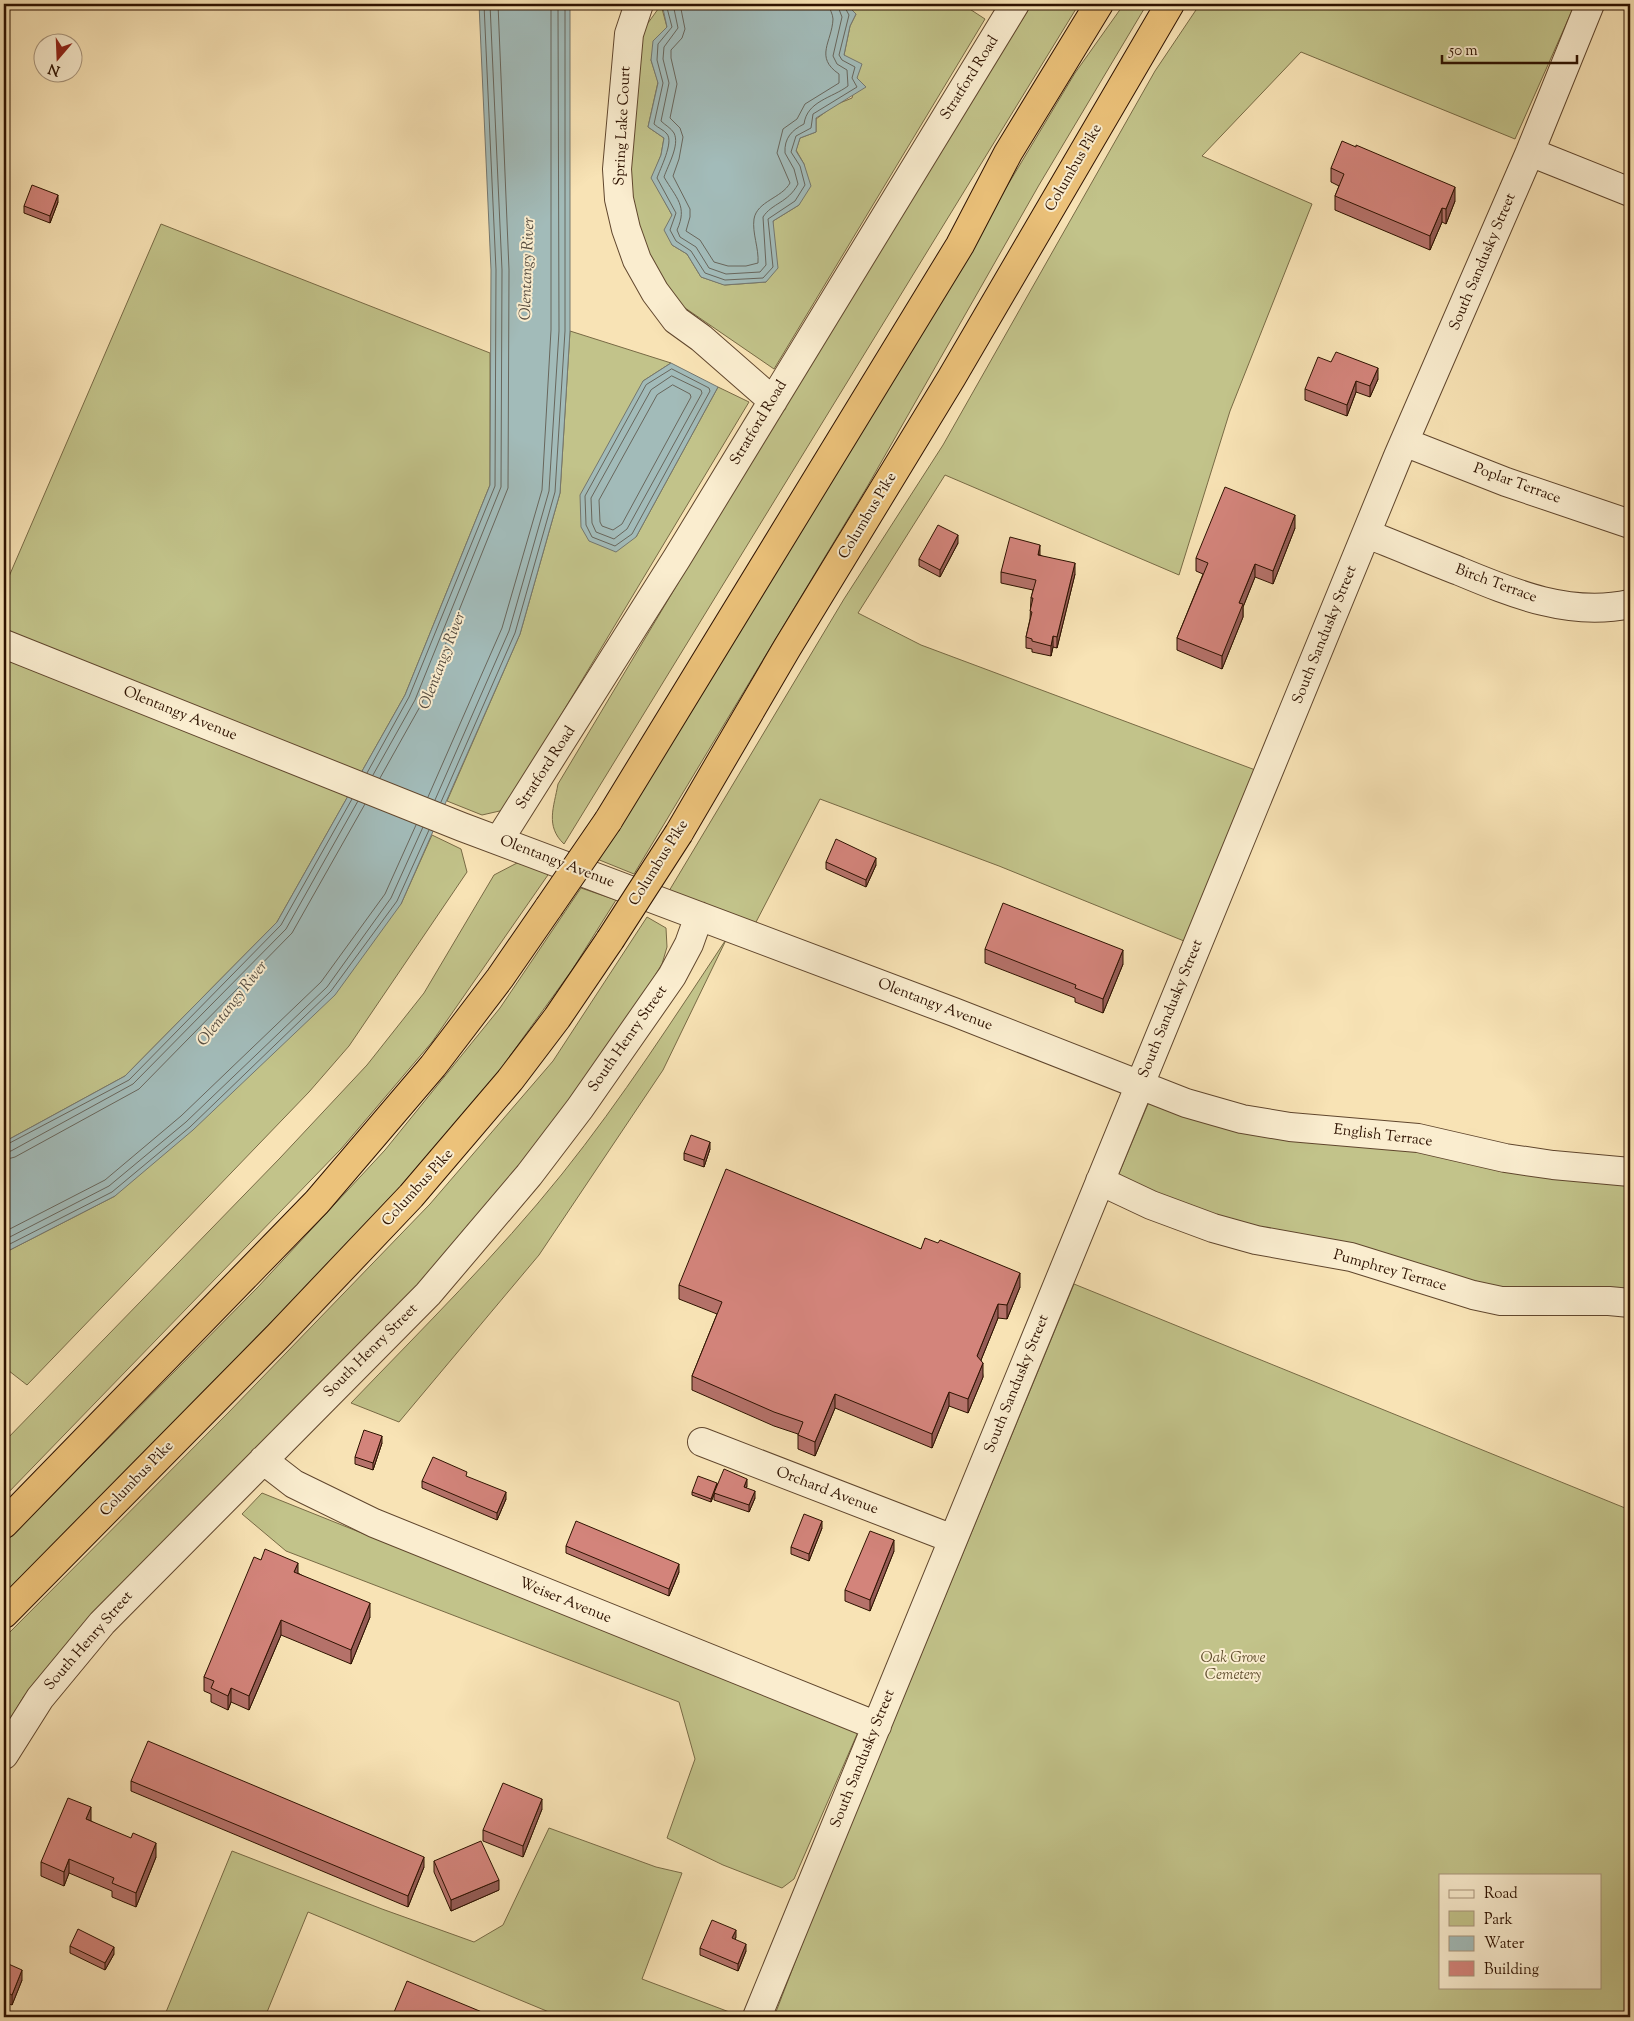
<svg xmlns="http://www.w3.org/2000/svg" width="1634" height="2021" font-family="'Sorts Mill Goudy',serif">
<style>
.green{fill:#c2c38a;stroke:#786a45;fill-rule:evenodd}
.water{fill:#a2bbb9;stroke:#74776f}
.lines{fill:none;stroke-linecap:round;stroke-linejoin:round}
.shore{stroke:#68665c;stroke-width:1}
.minor-casing{stroke:#60462d;stroke-width:30}
.highway-casing{stroke:#2e1200;stroke-width:30}
.minor{stroke:#faedcf;stroke-width:28}
.highway{stroke:#ecc27a;stroke-width:28}
.highway-bridge-casing{stroke:#2e1200;stroke-width:30;stroke-linecap:butt}
.highway-bridge{stroke:#ecc27a;stroke-width:28}
.wall{fill:#b5726a;stroke:#2e1200}
.shaded-wall{fill:#945c56;stroke:#2e1200}
.building{fill:#d3847b;stroke:#2e1200}
.labels{text-anchor:middle;dominant-baseline:central;stroke-width:4;stroke-linejoin:round;paint-order:stroke}
.street-label{font-size:15px;fill:#2e1200;stroke:#faedcf}
.park-label{font-size:15px;font-style:italic;fill:#625030;stroke:#faedcf}
.water-label{font-size:16px;font-style:italic;fill:#574d41;stroke:#faedcf}
</style>
<rect width="100%" height="100%" fill="#f8e3b5"/>
<filter id="stains"><feTurbulence type="fractalNoise" baseFrequency=".004" numOctaves="4"/><feColorMatrix values="0 0 0 0 .2 0 0 0 0 .09 0 0 0 0 .02 0 0 0 .5 -.17"/></filter>
<radialGradient id="worn" r=".72"><stop offset=".6" stop-color="#630" stop-opacity="0"/><stop offset="1" stop-color="#630" stop-opacity=".3"/></radialGradient>
<!-- green -->
<path class="green" d="M846 4H962L985 19 774 369 672 299 635 232 626 164 640 34 661 5 667 27 651 60 658 82 648 127 664 138 661 155 652 178 672 215V245L687 254 701 277 725 285 766 282 773 221 799 205 804 164 796 150 800 138 816 132V119L835 105 852 98 857 78 844 55 850 26 856 14Z
M1032 4H1079L564 844C545 826 554 807 558 784L855 287Z
M1124 4H1147L1039 185 867 487 634 874 597 859 872 411 1075 73Z
M1200 4H1575L1515 139 1301 52 1202 156 1312 204 1230 411 1179 575 945 475 858 613 921 645 1258 771 1184 941 999 866 820 799 755 924 669 891 844 599 943 445 1155 71Z
M161 224 490 353V485L405 695 277 922 125 1076 4 1142V588Z
M570 331 671 363 643 381 636 537 718 387 749 402 504 810 482 815 447 801 520 634 560 493Z
M432 835 461 849 467 872 349 1046 309 1092 27 1385 4 1367V1253L115 1196 401 904Z
M517 863 550 872 432 1042 341 1149 4 1497V1442L280 1158 367 1065 424 993 494 875Z
M581 888 616 900 572 970 502 1067 430 1160 4 1595V1544L258 1287 385 1150 500 1008Z
M647 917 666 928 667 947 662 964 628 1019 551 1128 442 1262 71 1642 24 1696 4 1729V1638L229 1412 430 1204 553 1061Z
M727 938 663 1070 539 1255 399 1422 351 1403C423 1328 497 1255 562 1174 622 1099 674 1018 727 938Z
M1151 1097 1630 1180V1297L1519 1298 1246 1233 1115 1183Z
M1074 1284 1630 1510V2017H774L809 1926ZM1440 1875H1600V1987H1440Z
M262 1493 858 1732 794 1879 782 1888 723 1865 667 1838 695 1759 679 1702 286 1551 242 1514Z
M549 1828 656 1867 682 1873 642 1979 732 2013 731 2017H561L308 1912 265 2017H164L232 1851 382 1909 474 1942 503 1925Z"/>
<!-- water -->
<path class="water" d="M479 4H570V331L560 493 520 634 401 904 335 995 193 1130 115 1196 4 1253V1142L125 1076 277 922 405 695 490 485 491 270Z
M662 4H846L856 14 850 26 844 55 862 64 857 78 866 87 816 118V132L800 138 796 151 804 164 811 186 799 205 773 221 778 268 766 282 724 285 701 277 687 254 672 245 664 230 672 215 651 178 661 155 664 138 648 127 658 83 651 60 653 41 667 27Z
M671 363 718 387 636 537 616 552 589 541 581 527 580 495 643 381Z"/>
<g class="lines">
<!-- shore -->
<path class="shore" d="M666 4 672 27 658 44 657 60 663 83 654 124C658 128 664 130 667 134 674 142 660 169 657 178L676 213 670 230 676 241 691 251 705 273 725 280 763 278 773 267 768 219 795 201 805 185 800 166 791 152 796 136 811 128 813 114 857 87 852 78 855 67 842 60 839 55 849 15 843 4
M673 4 678 28 664 47 663 59 669 83 661 121C665 125 671 128 674 133 680 145 668 165 664 177 676 198 688 206 677 230L680 237 696 247 709 268 726 274 760 272 766 265 763 217C772 203 788 203 798 184L794 169 785 153C784 138 792 130 804 124 807 101 832 98 848 86L847 70 837 64 833 56 842 17 837 4
M680 4 685 29 682 38 671 50V58L677 84 670 118 680 128 683 137 679 159 673 176 690 209V217L686 231 700 240 714 262 728 266H746L758 263C759 248 752 233 754 219 757 201 782 198 790 183L777 153 783 129 797 119 805 104 839 83V74C814 57 832 42 833 19 833 14 829 9 829 4
M672 369 709 388 710 391 632 534 615 546 592 537 586 525 585 496 646 385Z
M672 376 701 390 702 393 627 529 614 539 596 532 592 523 591 498 651 390Z
M673 385 690 394 691 397 622 524 613 530 602 526 600 522 599 500 657 395Z
M367 773 409 697 495 486 496 270 484 4
M373 775 415 700 501 487 502 270 490 4
M380 778 422 703 508 488 509 270 498 4
M428 797 502 628 542 490 551 330V4
M435 800 509 631 549 491 559 331 558 4
M441 802 515 633 555 492 565 331V4
M4 1146 129 1080 281 925 352 799
M4 1152 11 1151 133 1084 286 929 358 801
M4 1160 15 1157 139 1089 292 933 365 804
M4 1232 105 1180 181 1116 321 982 385 894 416 825
M4 1240 109 1186 186 1122 327 987 391 898 423 827
M4 1247 112 1192 190 1127 331 991 397 901 429 830"/>
<defs>
<path id="minor" d="M639 4 629 34 617 169 619 199 626 229 637 260 655 292 676 320 701 338 773 401
M1530 152 1630 192
M1404 442 1506 482 1630 524
M1367 534C1398 546 1428 559 1459 571 1514 594 1570 617 1630 604
M4 644 462 827 954 1012 1186 1103 1242 1119 1290 1127 1418 1138 1505 1158 1553 1165 1630 1172
M499 840 677 558 1015 4
M1100 1181 1151 1205 1213 1228 1256 1240 1351 1257 1473 1295 1501 1301H1609L1630 1303
M702 1442 953 1539
M263 1460 294 1484 374 1523 877 1726
M4 1755 40 1698 102 1623 428 1294 529 1175 580 1108 672 976 689 944 699 916
M757 2017 1398 456 1530 152 1590 4"/>
<path id="highway" d="M608 821 960 245 1008 153 1099 4
M679 833 787 648 952 377 1170 4
M4 1524 317 1202 433 1066 500 978 549 907
M4 1614 278 1336 411 1196 510 1080 557 1018 610 940"/>
</defs>
<!-- minor casing -->
<use href="#minor" class="minor-casing"/>
<!-- highway casing -->
<use href="#highway" class="highway-casing"/>
<!-- minor -->
<use href="#minor" class="minor"/>
<!-- highway -->
<use href="#highway" class="highway"/>
<defs>
<path id="highway-bridge" d="M549 907 608 821
M610 940 679 833"/>
</defs>
<!-- highway-bridge casing -->
<use href="#highway-bridge" class="highway-bridge-casing"/>
<!-- highway-bridge -->
<use href="#highway-bridge" class="highway-bridge"/>
</g>
<!-- wall -->
<path class="wall" d="M1331 168 1455 201 1446 224 1442 222 1430 250 1335 210V196L1339 186 1331 182Z
M58 202 50 223 24 213V206Z
M1331 362 1378 379 1370 397 1356 392 1347 416 1305 400V389Z
M1295 528 1273 584 1255 577 1243 607V617L1222 669 1177 650V638L1203 574 1196 571V558Z
M958 543 940 577 919 566V559Z
M1040 555 1075 574 1057 648 1053 647 1051 656 1032 652V649L1026 648V637L1030 619 1031 598 1033 590 1001 583V572Z
M826 862 876 865 866 887 826 869Z
M985 949 1123 964 1103 1013 1075 1002V998L985 963Z
M710 1149 704 1167 684 1160V1153Z
M921 1249 1020 1287 1007 1319 998 1318 981 1360 983 1377 968 1413 949 1406 932 1448 835 1408 815 1456 798 1449V1434L774 1426 692 1390V1376L717 1314 679 1299V1285Z
M382 1443 373 1470 355 1464V1457Z
M422 1481 506 1499 497 1520 422 1488Z
M747 1486 746 1488 755 1498 749 1512 714 1500V1494L711 1502 692 1495V1492L717 1487Z
M822 1528 809 1561 791 1554V1547Z
M566 1546 679 1572 669 1596 566 1553Z
M894 1551 870 1611 845 1601V1590Z
M261 1560 298 1573 370 1617 351 1664 281 1635 249 1710 231 1702 228 1710 211 1702V1694L204 1691V1677Z
M131 1781 424 1867 408 1907 131 1791Z
M542 1809 523 1857 483 1841V1830Z
M91 1821 156 1857 136 1907 112 1897V1891L69 1873 64 1886 41 1876V1862Z
M434 1861 499 1890 451 1911 434 1872Z
M736 1937 735 1939 746 1951 738 1971 700 1955V1948Z
M70 1946 114 1954 105 1970 70 1953Z
M4 1962 22 1980 12 2005 4 2002Z"/>
<!-- shaded-wall -->
<path class="shaded-wall" d="M1455 187V201L1446 224V209Z
M58 195V202L50 223V216Z
M1442 208V222L1430 250V236Z
M1378 368V379L1370 397V386Z
M1356 381V392L1347 416V405Z
M1295 515V528L1273 584V571Z
M958 535V543L940 577V570Z
M1040 545V555H1038Z
M1075 563V574L1057 648V637Z
M1255 564V577L1243 607V617L1222 669V656L1239 603Z
M1053 636V647L1051 656V646Z
M876 858V865L866 887V880Z
M1123 950V964L1103 1013V999Z
M710 1142V1149L704 1167V1160Z
M1020 1273V1287L1007 1319V1305Z
M998 1304V1318L977 1370V1356Z
M983 1363V1377L968 1413V1399Z
M949 1392V1406L932 1448V1434Z
M835 1394V1408L815 1456V1442Z
M382 1436V1443L373 1470V1463Z
M747 1479V1486L744 1494V1487Z
M717 1483V1487L711 1502V1499Z
M755 1491V1498L749 1512V1505Z
M506 1492V1499L497 1520V1513Z
M822 1521V1528L809 1561V1554Z
M894 1540V1551L870 1611V1600Z
M298 1563V1577L294 1572Z
M679 1564V1572L669 1596V1589Z
M370 1603V1617L351 1664V1650Z
M281 1620V1635L249 1710V1696Z
M231 1688V1702L228 1710V1696Z
M542 1799V1809L523 1857V1846Z
M91 1807V1821L86 1819Z
M156 1843V1857L136 1907V1893Z
M424 1857V1867L408 1907V1896Z
M69 1859V1873L64 1886V1872Z
M499 1880V1890L451 1911V1900Z
M736 1930V1937L732 1945V1938Z
M746 1944V1951L738 1971V1964Z
M114 1947V1954L105 1970V1963Z
M22 1970V1980L12 2005V1995Z"/>
<!-- building -->
<path class="building" d="M1342 141 1356 147V145L1455 187 1446 209 1442 208 1430 236 1335 196 1344 174 1331 168Z
M32 185 58 195 50 216 24 206Z
M1336 352 1378 368 1370 386 1356 381 1347 405 1305 389 1318 357 1331 362Z
M1225 487 1295 515 1273 571 1255 564 1239 603 1243 604 1222 656 1177 638 1208 563 1196 558Z
M938 525 958 535 940 570 919 559Z
M1010 537 1040 545 1038 555 1075 563 1057 637 1053 636 1051 646 1032 641V639L1026 637 1032 612 1030 611 1033 598H1031L1036 580 1001 572Z
M836 839 876 858 866 880 826 862Z
M1003 903 1123 950 1103 999 1075 988 1076 985 985 949Z
M691 1135 710 1142 704 1160 684 1153Z
M726 1169 921 1249 925 1238 938 1243 940 1240 1020 1273 1007 1305 998 1304 977 1356 983 1363 968 1399 949 1392 932 1434 835 1394 815 1442 798 1435 803 1422 774 1412 692 1376 722 1302 679 1285Z
M364 1430 382 1436 373 1463 355 1457Z
M433 1457 467 1472 466 1476 506 1492 497 1513 422 1481Z
M724 1469 747 1479 744 1487 755 1491 749 1505 714 1493Z
M698 1476 717 1483 711 1499 692 1492Z
M804 1514 822 1521 809 1554 791 1547Z
M576 1521 679 1564 669 1589 566 1546Z
M870 1531 894 1540 870 1600 845 1590Z
M265 1549 298 1563 294 1572 370 1603 351 1650 281 1620 249 1696 231 1688 228 1696 211 1688 214 1681 204 1677 254 1557 261 1560Z
M148 1741 424 1857 408 1896 131 1781Z
M503 1783 542 1799 523 1846 483 1830Z
M68 1798 91 1807 86 1819 131 1838 133 1833 156 1843 136 1893 112 1883 114 1878 69 1859 64 1872 41 1862Z
M481 1841 499 1880 451 1900 434 1861Z
M712 1920 736 1930 732 1938 746 1944 738 1964 700 1948Z
M78 1929 114 1947 105 1963 70 1946Z
M4 1962 22 1970 12 1995 4 1991Z
M407 1981 494 2017H392Z"/>
<g class="labels">
<!-- street labels -->
<g class="street-label">
<text transform="translate(970 78) rotate(-58)">Stratford Road</text>
<text transform="translate(623 126) rotate(-87)">Spring Lake Court</text>
<text transform="translate(1074 168) rotate(-60)">Columbus Pike</text>
<text transform="translate(1483 262) rotate(-67)">South Sandusky Street</text>
<text transform="translate(759 423) rotate(-59)">Stratford Road</text>
<text transform="translate(1517 484) rotate(20)">Poplar Terrace</text>
<text transform="translate(868 516) rotate(-59)">Columbus Pike</text>
<text transform="translate(1496 584) rotate(20)">Birch Terrace</text>
<text transform="translate(1325 635) rotate(-68)">South Sandusky Street</text>
<text transform="translate(180 714) rotate(22)">Olentangy Avenue</text>
<text transform="translate(546 768) rotate(-57)">Stratford Road</text>
<text transform="translate(557 862) rotate(21)">Olentangy Avenue</text>
<text transform="translate(659 863) rotate(-58)">Columbus Pike</text>
<text transform="translate(935 1005) rotate(21)">Olentangy Avenue</text>
<text transform="translate(1171 1009) rotate(-68)">South Sandusky Street</text>
<text transform="translate(628 1039) rotate(-55)">South Henry Street</text>
<text transform="translate(1383 1136) rotate(7)">English Terrace</text>
<text transform="translate(418 1188) rotate(-48)">Columbus Pike</text>
<text transform="translate(1390 1271) rotate(16)">Pumphrey Terrace</text>
<text transform="translate(371 1351) rotate(-45)">South Henry Street</text>
<text transform="translate(1017 1384) rotate(-68)">South Sandusky Street</text>
<text transform="translate(137 1479) rotate(-46)">Columbus Pike</text>
<text transform="translate(827 1491) rotate(21)">Orchard Avenue</text>
<text transform="translate(565 1601) rotate(22)">Weiser Avenue</text>
<text transform="translate(89 1641) rotate(-49)">South Henry Street</text>
<text transform="translate(863 1759) rotate(-68)">South Sandusky Street</text>
</g>
<!-- park labels -->
<g class="park-label">
<text x="1233" y="1658">Oak Grove<tspan x="1233" dy="17">Cemetery</tspan></text>
</g>
<!-- water labels -->
<g class="water-label">
<text transform="translate(528 269) rotate(-88)">Olentangy River</text>
<text transform="translate(443 661) rotate(-69)">Olentangy River</text>
<text transform="translate(233 1004) rotate(-52)">Olentangy River</text>
</g>
</g>
<!-- margin -->
<rect width="1634" height="2021" fill="none" stroke="#f8e3b5" stroke-width="20"/>
<rect x="5" y="5" width="1624" height="2011" fill="none" stroke="#2e1200" stroke-width="2.5"/>
<rect x="10" y="10" width="1614" height="2001" fill="none" stroke="#2e1200"/>
<!-- legend -->
<rect x="1439" y="1874" width="162" height="115" fill="#faedcf" stroke="#a8957c"/>
<rect x="1449" y="1890" width="25" height="8" fill="#faedcf" stroke="#a8957c"/>
<text x="1484" y="1898" font-size="15" fill="#2e1200">Road</text>
<rect x="1449" y="1911" width="25" height="15" fill="#c2c38a" stroke="#a8957c"/>
<text x="1484" y="1924" font-size="15" fill="#2e1200">Park</text>
<rect x="1449" y="1936" width="25" height="15" fill="#a2bbb9" stroke="#a8957c"/>
<text x="1484" y="1948" font-size="15" fill="#2e1200">Water</text>
<rect x="1449" y="1961" width="25" height="15" fill="#d3847b" stroke="#a8957c"/>
<text x="1484" y="1974" font-size="15" fill="#2e1200">Building</text>
<!-- north arrow -->
<g transform="translate(58 58) rotate(199)"><circle r="24" fill="#faedcf" stroke="#a8957c"/>
<path d="M0-4L9 19L0 12L-9 19Z" fill="#8f2418"/>
<text y="-8" font-size="14" font-weight="bold" text-anchor="middle" fill="#2e1200">N</text>
</g>
<!-- scale -->
<path d="M1442 55v8h135v-8" fill="none" stroke="#2e1200" stroke-width="2.5"/>
<text x="1449" y="55" font-size="15" fill="#2e1200" stroke="#faedcf" stroke-width="4" paint-order="stroke">50 m</text>
<rect width="100%" height="100%" filter="url(#stains)"/>
<rect width="100%" height="100%" fill="url(#worn)"/>
</svg>
